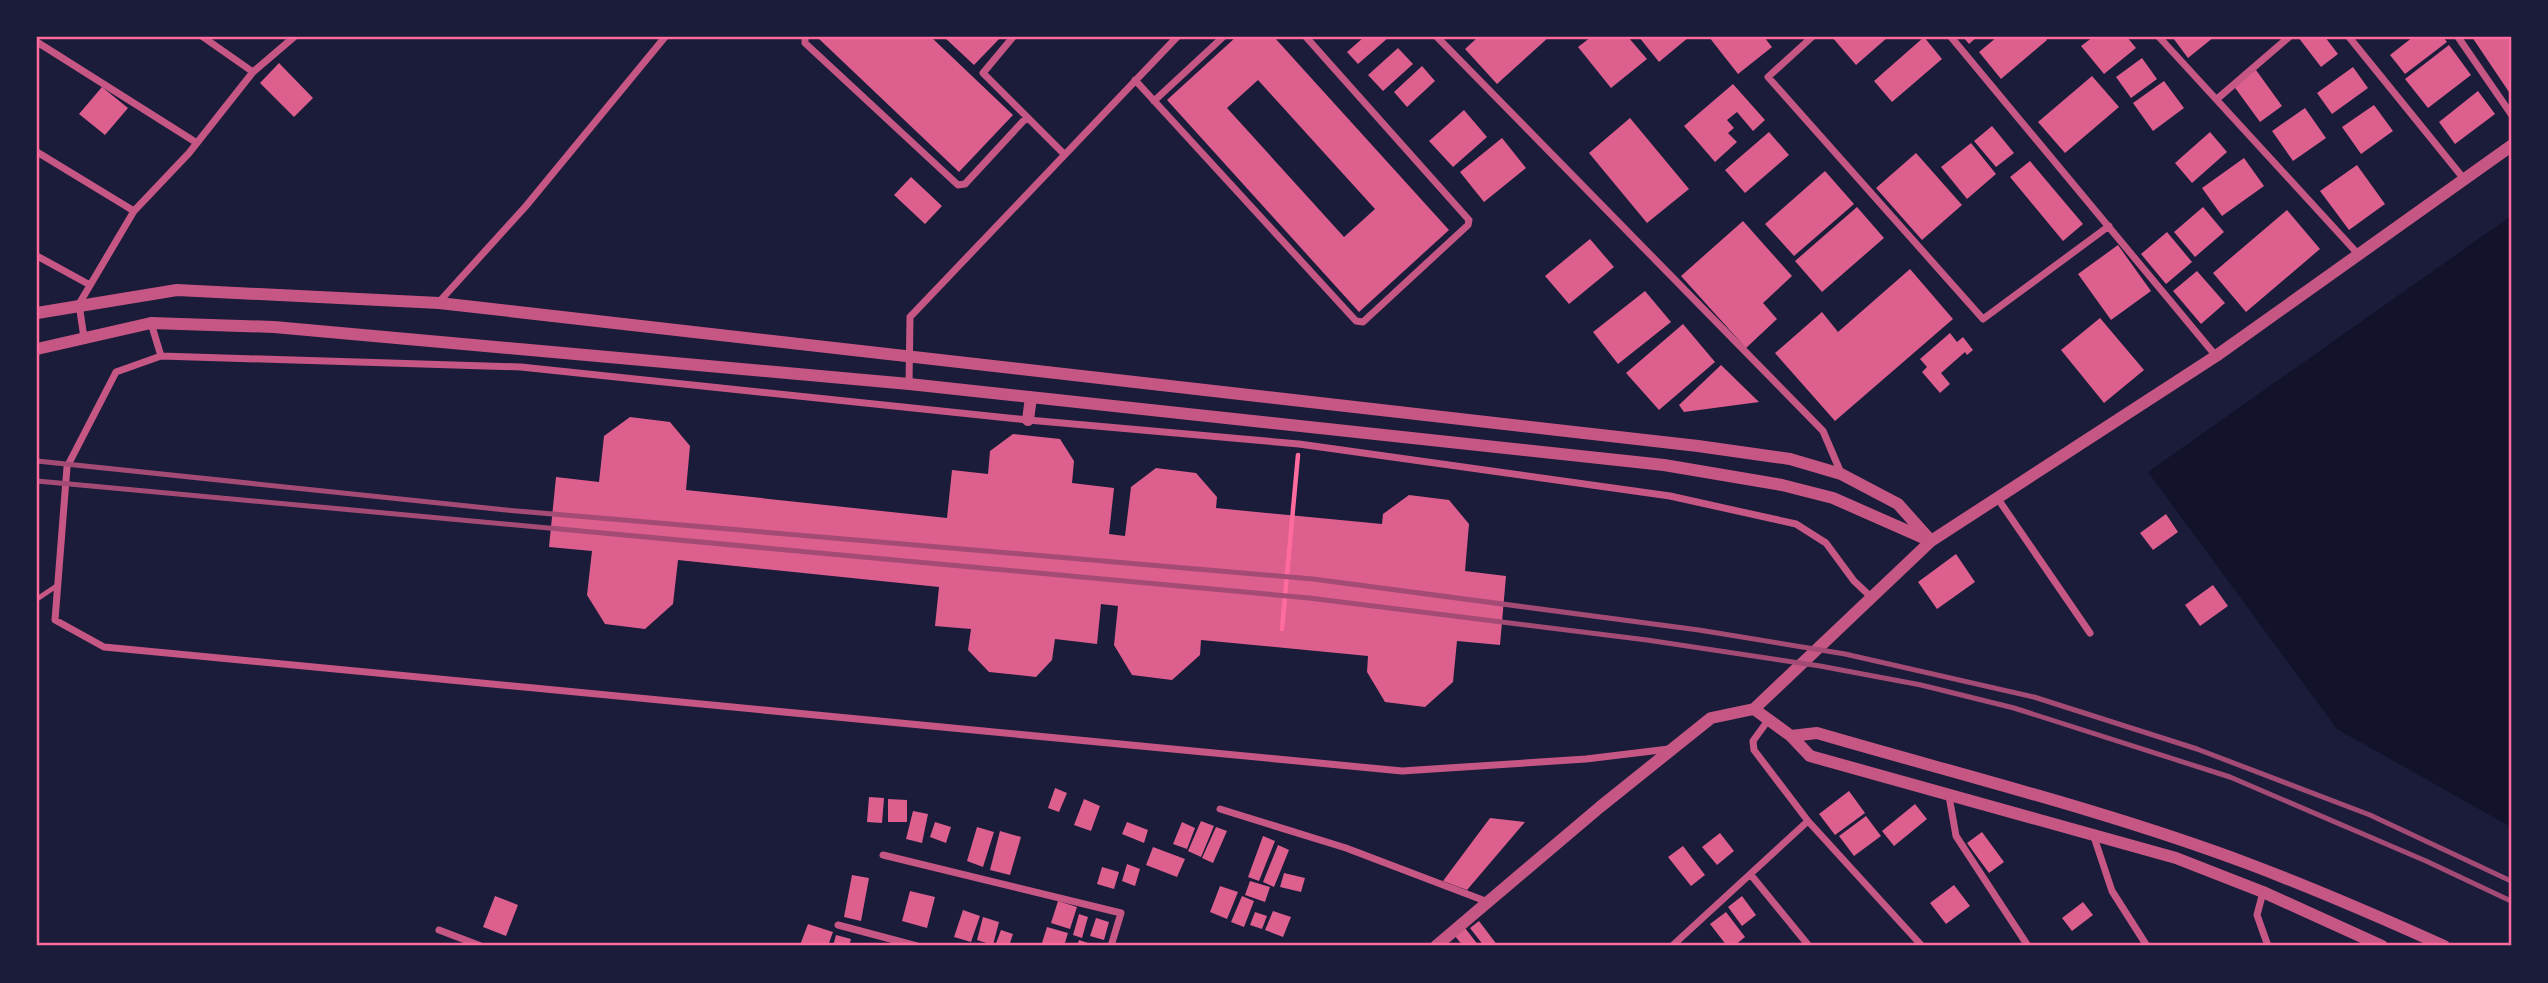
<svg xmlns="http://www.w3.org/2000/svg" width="2548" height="983" font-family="Literata,serif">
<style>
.water{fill:#12122b}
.building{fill:#dd5f8e;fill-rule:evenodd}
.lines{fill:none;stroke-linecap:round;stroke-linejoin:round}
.path{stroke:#ff6b9d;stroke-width:4.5}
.service{stroke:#c65784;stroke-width:5}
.minor{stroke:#c65784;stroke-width:7}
.tertiary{stroke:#c65784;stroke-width:12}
.rail{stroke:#a44b75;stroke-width:5}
.neatline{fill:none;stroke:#ff6b9d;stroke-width:2.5}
</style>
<rect width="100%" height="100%" fill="#1b1b3a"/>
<!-- water -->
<path class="water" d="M2511 216V827L2337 729 2148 472Z"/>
<!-- building -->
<path class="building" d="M817 37H931L1013 115 959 172Z
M944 37H1001L974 65Z
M1236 37H1274L1449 230 1359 312 1167 100ZM1258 80 1375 209 1344 237 1227 108Z
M1364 37H1389L1358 64 1347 52Z
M1478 37H1549L1497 84 1465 49Z
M1591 37H1628L1647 59 1611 88 1578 47Z
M1639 37H1689L1659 62Z
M1709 37H1764L1772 47 1738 74Z
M1832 37H1888L1856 65Z
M1924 37 1942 59 1892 102 1874 81Z
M1963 37H1977L1969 44Z
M1997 37H2045L2047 40 2001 79 1979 52Z
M2093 37H2127L2136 48 2104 74 2081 46Z
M2175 37H2214L2188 58 2173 38Z
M2298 37H2325L2338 54 2321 67Z
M2413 37H2443L2447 42 2405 74 2390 55Z
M2472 37H2511V95Z
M2449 45 2471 75 2428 108 2405 79Z
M1398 48 1413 64 1383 91 1368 75Z
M2142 58 2157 79 2131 98 2116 77Z
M279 63 313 98 294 117 260 83Z
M1422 66 1435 81 1407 107 1394 92Z
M2353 67 2368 88 2332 114 2317 93Z
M2256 70 2282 106 2260 122 2233 85Z
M2092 76 2119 107 2065 153 2038 122Z
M2164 81 2184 108 2153 131 2133 103Z
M1733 84 1765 120 1753 131 1737 112 1727 120 1734 128 1728 133 1737 142 1715 162 1684 126Z
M102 87 128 108 105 135 79 114Z
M2478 91 2495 114 2455 144 2439 122Z
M2374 105 2393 131 2361 154 2342 127Z
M2305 108 2326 138 2293 161 2272 131Z
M1464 110 1487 137 1453 167 1429 141Z
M1630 118 1689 189 1647 223 1589 153Z
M1992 126 2014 153 1996 167 1974 141Z
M1769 132 1789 155 1745 193 1725 170Z
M2210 132 2227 152 2192 183 2175 163Z
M1502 138 1526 168 1484 202 1460 172Z
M1971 143 1996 174 1967 199 1941 167Z
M1916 153 1962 205 1922 240 1876 188Z
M2244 158 2264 186 2222 216 2202 188Z
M2030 161 2083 224 2063 241 2010 177Z
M2357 165 2385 204 2349 230 2320 191Z
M1825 171 1854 204 1794 256 1765 224Z
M911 177 942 206 925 224 894 195Z
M1857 207 1884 238 1822 292 1795 261Z
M2203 207 2224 232 2195 257 2174 232Z
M2287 210 2320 249 2246 312 2213 273Z
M1743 221 1792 276 1763 303 1777 319 1746 348 1681 276Z
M2167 232 2192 262 2166 284 2141 254Z
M1590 239 1614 267 1569 304 1545 276Z
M2118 245 2151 291 2111 320 2078 274Z
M1910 269 1953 319 1835 421 1775 353 1822 312 1838 332Z
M2197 271 2225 303 2201 324 2173 291Z
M1645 291 1671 322 1618 364 1593 332Z
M2100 318 2144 370 2104 403 2061 350Z
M1683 324 1715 362 1659 410 1626 373Z
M1950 333 1957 342 1963 337 1973 350 1967 355 1965 352 1941 373 1950 384 1940 393 1922 372 1927 367 1920 359Z
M1721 365 1759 402 1684 412 1679 405Z
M630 417 670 422 690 446 686 490 947 518 952 470 988 474 990 451 1013 434 1060 439 1074 461 1072 483 1114 488 1109 534 1125 536 1131 487 1156 468 1196 473 1217 497 1216 508 1382 524 1383 514 1409 495 1449 500 1469 524 1465 571 1506 576 1500 645 1457 641 1453 682 1425 707 1385 702 1367 672 1368 656 1201 640 1200 655 1172 680 1132 675 1114 645 1118 606 1101 604 1097 644 1055 639 1052 660 1036 677 989 672 968 650 971 629 935 626 939 587 678 560 673 604 645 629 605 624 587 595 592 551 549 547 556 477 599 482 604 436Z
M2166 514 2178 532 2153 550 2140 533Z
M1956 554 1975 582 1937 609 1918 582Z
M2213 585 2228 606 2200 626 2185 605Z
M1055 788 1067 793 1059 812 1048 808Z
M1849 791 1865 813 1835 835 1819 814Z
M869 797 884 798 882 823 867 822Z
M888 799 907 800V822H888Z
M1084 799 1100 806 1091 831 1074 825Z
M1915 804 1927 819 1894 846 1882 831Z
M913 811 928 814 922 843 906 839Z
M1866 816 1881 836 1854 856 1839 836Z
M1490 818 1525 822 1467 890 1443 881Z
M1201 821 1214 826 1201 857 1188 851Z
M935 822 951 827 946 843 930 837Z
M1127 822 1148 830 1144 843 1122 834Z
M1182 822 1195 828 1187 849 1173 844Z
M977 827 994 832 983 867 967 861Z
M1216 827 1227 831 1213 863 1202 858Z
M1000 831 1021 837 1010 875 990 870Z
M1982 832 2004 862 1989 873 1967 843Z
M1720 833 1734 851 1717 865 1702 847Z
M1263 836 1275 841 1259 881 1248 877Z
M1278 845 1289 850 1274 887 1263 882Z
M1683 846 1705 875 1691 886 1668 857Z
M1153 847 1185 859 1177 877 1146 865Z
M1127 864 1140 869 1135 886 1122 881Z
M1102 867 1119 872 1114 889 1097 884Z
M1284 873 1305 878 1301 892 1280 887Z
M852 875 869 878 861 921 844 917Z
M1250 881 1270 887 1265 902 1245 895Z
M1954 885 1970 906 1946 924 1930 903Z
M1220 886 1238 892 1227 919 1210 912Z
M910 891 935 897 927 928 902 921Z
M495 896 518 905 506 936 483 927Z
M1242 896 1254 901 1244 927 1231 922Z
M1742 896 1756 915 1742 926 1728 907Z
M1058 901 1077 907 1070 929 1051 923Z
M2083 902 2093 915 2072 931 2062 918Z
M963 910 980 916 971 942 954 937Z
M1273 911 1291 917 1283 937 1265 930Z
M1255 912 1267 916 1262 929 1250 925Z
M1726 912 1745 937 1734 946H1727L1710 924Z
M1079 914 1088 917 1082 938 1073 935Z
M983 917 999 922 993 945 977 940Z
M1096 918 1109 922 1104 940 1090 936Z
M1479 921 1498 946H1484L1470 928Z
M808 924 833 932 828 946 800 945Z
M1047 927 1068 933 1064 946H1041Z
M1465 928 1479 946H1463L1455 936Z
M1001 930 1013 934 1009 946H995Z
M836 935 851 939 849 946H833Z
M1079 940 1097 946H1077Z"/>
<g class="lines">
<!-- path -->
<path class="path" d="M1282 629 1298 455"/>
<!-- service -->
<path class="service" d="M37 599 58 585"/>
<!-- minor -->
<path class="minor" d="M203 37 253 72
M805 37V43L958 185 965 184 1027 117 1064 154
M1013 37 983 73 1027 117
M1437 37 1823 431 1841 473
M1812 37 1768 77 1983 319 2109 226
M1951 37 2216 356
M2159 37 2359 255
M2349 37 2464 179
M2458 37 2511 114
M37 42 197 143
M1135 80 1356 321 1363 322 1468 225 1469 220 1306 37
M2217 99 2289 37
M1154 101 1223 37
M37 152 134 211
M37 256 90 285
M439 302 526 206 665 37
M151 323 161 356
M84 338 79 304 134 211 189 153 253 72 294 37
M909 384 910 317 1177 37
M1998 499 2090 633
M1769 719 1753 741 1754 750 1808 821 1922 946
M1669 749 1586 759 1402 771 104 647 55 620 67 467 116 372 161 356 521 367 1028 420 1299 444 1670 496 1796 524 1826 543 1854 581 1870 596
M1949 796 1956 836 2028 946
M1220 809 1346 848 1488 902
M2093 834 2112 891 2147 946
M883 855 1121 913 1111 946
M1751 875 1809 946
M2263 892 2257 915 2268 946
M838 925 917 946
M439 930 481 946
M1672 946 1808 821"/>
<!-- tertiary -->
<path class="tertiary" d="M37 313 177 290 439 303 1698 446 1790 459 1841 474 1898 504 1931 541
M37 349 151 323 274 327 909 384 1664 465 1782 485 1833 498 1926 539
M1028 420 1031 397
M1754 709 1791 736 1810 756 2176 858 2263 892 2382 946
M1791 736 1817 733C1961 775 2108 811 2249 864 2315 889 2380 917 2444 946
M1436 946 1600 807 1711 718 1754 709 1931 541 2216 356 2511 146"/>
<!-- rail -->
<path class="rail" d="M37 461 506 510 1313 579 1699 630 1845 654 2034 697 2197 749 2370 815 2511 881
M37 481 1309 598 1647 640 1820 666 1921 685 2014 708 2230 777 2426 861 2511 901"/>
</g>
<!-- border -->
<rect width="2548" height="983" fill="none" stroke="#1b1b3a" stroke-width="77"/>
<rect x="38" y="38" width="2472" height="906" class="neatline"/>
</svg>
